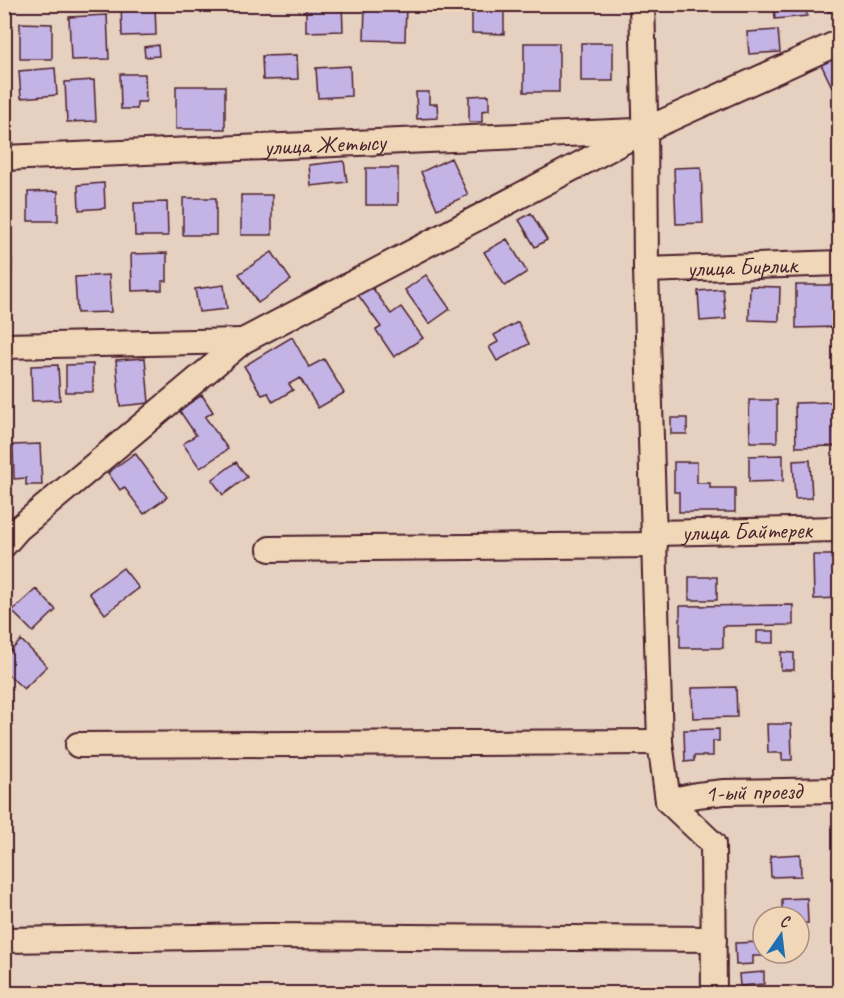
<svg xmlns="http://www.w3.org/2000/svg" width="844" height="998" font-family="Caveat,sans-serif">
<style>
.building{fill:#c4b4e5;stroke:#4a1f2b;stroke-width:1.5}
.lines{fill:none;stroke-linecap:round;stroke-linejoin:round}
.minor-casing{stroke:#4a1f2b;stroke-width:28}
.minor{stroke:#efd7b7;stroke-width:24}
.labels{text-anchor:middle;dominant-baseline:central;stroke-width:4.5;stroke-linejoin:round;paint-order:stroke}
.street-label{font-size:24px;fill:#4a1f2b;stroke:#efd7b7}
</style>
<rect width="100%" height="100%" fill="#e6d0c0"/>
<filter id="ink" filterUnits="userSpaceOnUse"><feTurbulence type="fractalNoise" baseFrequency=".0167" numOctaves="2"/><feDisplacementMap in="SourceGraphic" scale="12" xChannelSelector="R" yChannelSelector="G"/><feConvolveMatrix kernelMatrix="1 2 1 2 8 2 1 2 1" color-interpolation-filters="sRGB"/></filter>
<g filter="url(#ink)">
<!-- building -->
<path class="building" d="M121 4H155L156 35 122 36Z
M306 4H342L343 31 306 32Z
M365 4H406L405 41 364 40Z
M472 4H504V34L472 33Z
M719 4H747V7L719 8Z
M774 4H806L807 16 775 19Z
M828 4H840V12H828Z
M107 15 109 59 71 60 69 17Z
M20 23 52 24V59H20Z
M778 30 780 52 749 54 747 32Z
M524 43H559V92H524Z
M581 43H613V81H581Z
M158 45 159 56 145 57 144 47Z
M840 53V86L833 89 820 62Z
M297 55 298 79 263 80 262 56Z
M350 66 351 96 318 98 316 68Z
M55 68 57 95 21 98 19 71Z
M120 74H145L146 102H137V109H121Z
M94 80 96 121 67 122 65 82Z
M176 86H225V129H176Z
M416 92H429V104H437L438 118 417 119Z
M489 95V110L482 111V122H469V96Z
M451 158 468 195 437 209 421 172Z
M344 161 347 182 311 186 309 165Z
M701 167 703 223 676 224 674 168Z
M366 168H398V205H366Z
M104 183 105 208 79 210 78 185Z
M58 191V221H28V192Z
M241 195H272V235H241Z
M183 198H216V235H183Z
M167 202 168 236H135L134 203Z
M531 213 547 240 535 247 519 220Z
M507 239 527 272 505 286 484 252Z
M272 252 291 280 258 303 239 274Z
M167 253V281H162V290L132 291 131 254Z
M4 258 12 259 11 292H4Z
M109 275 111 312 77 313 75 277Z
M426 275 450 309 429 324 405 290Z
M369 283 391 314 401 307 423 338 394 357 376 330 381 327 356 292Z
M224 285 227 309 199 312 195 289Z
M796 285H835L836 327 796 328Z
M750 286 780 287 779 321 749 320Z
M723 289 726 319 700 321 698 291Z
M518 322 529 344 497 361 489 347 498 342 494 335Z
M292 337 309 367 324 359 344 393 318 408 300 378 289 384 293 390 273 402 268 393 262 395 244 366Z
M145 358 149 403 120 406 116 360Z
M93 364V392H66V365Z
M58 365 60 400 32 401 31 366Z
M202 395 213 412 205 417 228 449 200 468 183 444 196 435 179 410Z
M749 400H777V442H750Z
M834 402 835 446 796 447 795 403Z
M671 418H687V434H671Z
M40 444 42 485H26V478L14 479 13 445Z
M135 453 167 497 144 514 124 487 120 490 108 473Z
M783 455V481L749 482V456Z
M810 460 812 498 795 499 793 461Z
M236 462 247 477 223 495 212 480Z
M674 462H697V483H710V488H735V512H679V492H674Z
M813 555H840V598L814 599Z
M123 568 139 588 105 614 89 593Z
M689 577H717V600H689Z
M36 589 56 610 33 632 12 611Z
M793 605V625L723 626V648H680V606Z
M757 631H774V643H757Z
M21 640 47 666 24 689 4 671V658Z
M781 652 794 653V670H781Z
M736 687 737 717 693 718 692 688Z
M767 724H791L792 760H782V753H768Z
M719 729V741H713V756H694V761L685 762 684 730Z
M800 854 801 876 771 877 770 856Z
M807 898 808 923 799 924V917H782V899Z
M763 942V953H771V956H753V964L736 965 735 943Z
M764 972V984L740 986 739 974Z"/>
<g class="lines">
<defs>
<g id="minor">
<path d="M642 4 645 112 646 270 660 742 668 801 713 844 714 994"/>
<path id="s1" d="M4 158 637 131"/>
<path id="s2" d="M646 270 840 263"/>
<path d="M4 346 243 341"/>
<path id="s3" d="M654 533 840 529"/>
<path d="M4 545 18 529 243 341 645 130 840 42"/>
<path d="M270 549 655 545"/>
<path d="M78 745 660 742"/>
<path id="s4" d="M668 801 697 795 724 792 840 790"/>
<path d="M4 940 269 936 714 939"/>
</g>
</defs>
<!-- minor casing -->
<use href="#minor" class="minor-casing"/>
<!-- minor -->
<use href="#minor" class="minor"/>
</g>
</g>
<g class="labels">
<!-- street labels -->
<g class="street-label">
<text stroke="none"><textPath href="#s1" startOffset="321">улица Жетысу</textPath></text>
<text stroke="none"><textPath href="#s2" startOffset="96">улица Бирлик</textPath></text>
<text stroke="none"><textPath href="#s3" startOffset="93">улица Байтерек</textPath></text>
<text stroke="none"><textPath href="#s4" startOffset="86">1-ый проезд</textPath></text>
</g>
</g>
<!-- margin -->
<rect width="844" height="998" fill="none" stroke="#efd7b7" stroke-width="24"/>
<rect x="12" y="12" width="820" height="974" fill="none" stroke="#4a1f2b" stroke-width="2" filter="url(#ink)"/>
<!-- north arrow -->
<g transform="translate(781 935) rotate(14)"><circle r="28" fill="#efd7b7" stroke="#ad8d7f" stroke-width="1.5"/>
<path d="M0-4.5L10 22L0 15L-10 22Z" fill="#1f6fb2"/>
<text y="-9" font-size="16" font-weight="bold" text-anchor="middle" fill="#4a1f2b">С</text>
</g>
</svg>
